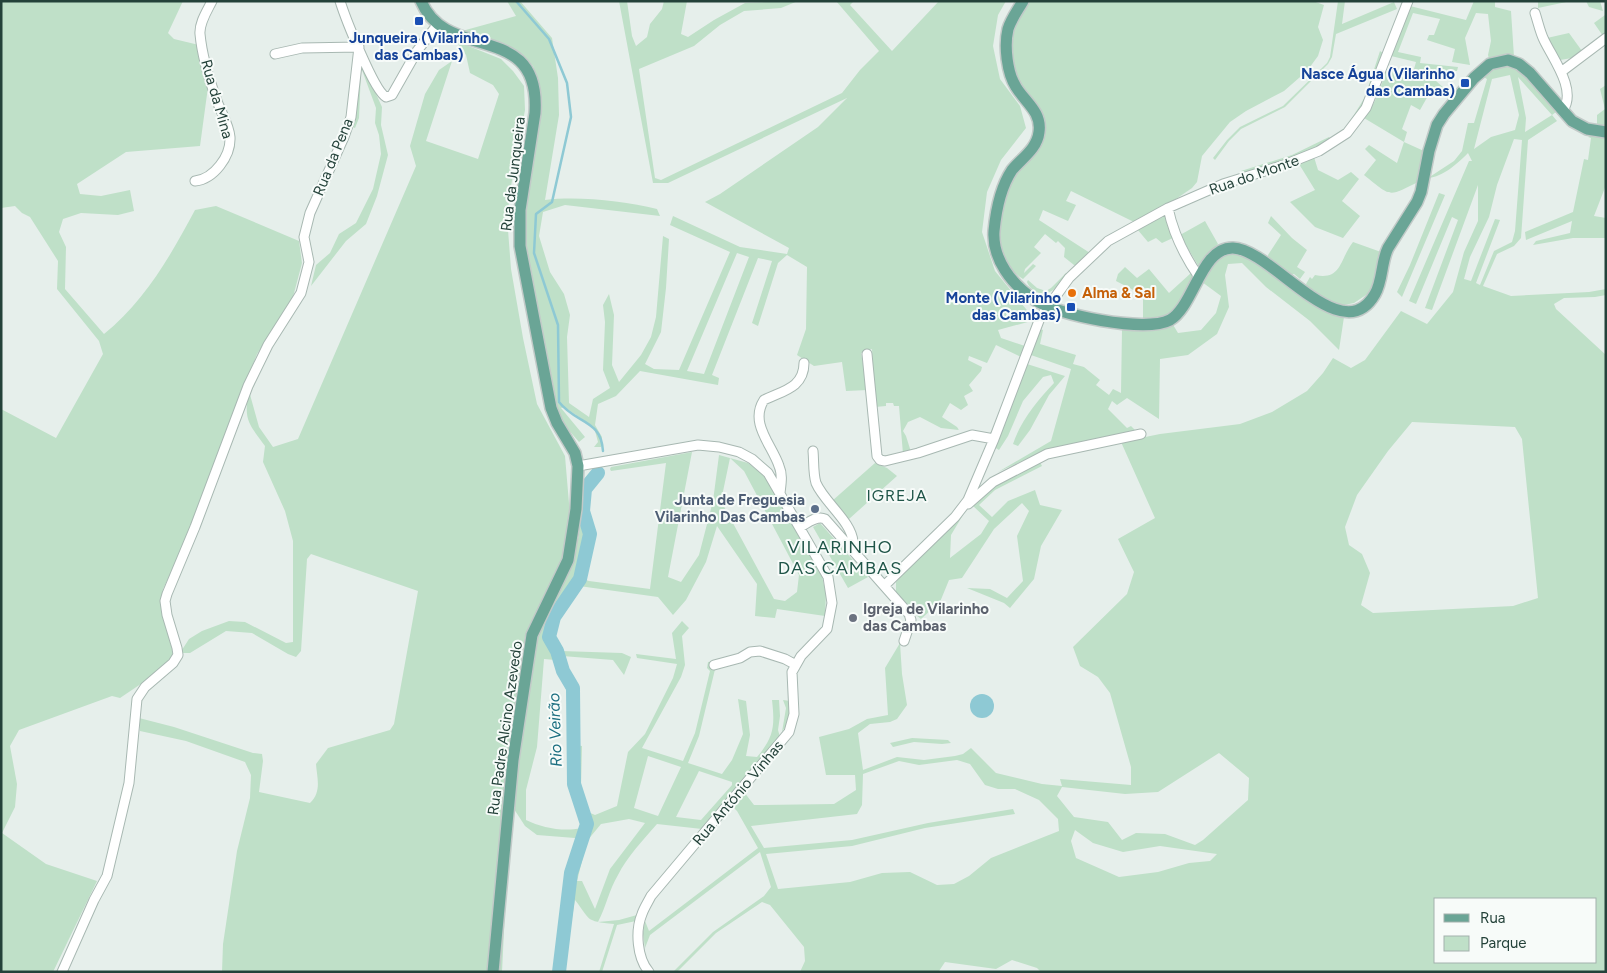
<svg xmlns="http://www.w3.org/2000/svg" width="1607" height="973" font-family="Figtree,sans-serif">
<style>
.green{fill:#bfe0c8;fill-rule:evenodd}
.water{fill:#8ec9d4}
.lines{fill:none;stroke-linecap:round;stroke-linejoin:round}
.stream{stroke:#8ec9d4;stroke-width:2.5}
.river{stroke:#8ec9d4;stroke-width:14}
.minor-casing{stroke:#a8b8b2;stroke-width:11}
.major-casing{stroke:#c2cac8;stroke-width:14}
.minor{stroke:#fff;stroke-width:9}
.major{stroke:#6aa596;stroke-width:11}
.transit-dot{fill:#1a4fb4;stroke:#f7fbf9;stroke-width:2}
.food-dot{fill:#e8710a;stroke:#f7fbf9;stroke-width:2}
.service-dot{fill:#5c6f8a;stroke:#f7fbf9;stroke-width:2}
.worship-dot{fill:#6b7280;stroke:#f7fbf9;stroke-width:2}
.labels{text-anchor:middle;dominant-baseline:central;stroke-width:4;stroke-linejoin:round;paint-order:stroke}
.transit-label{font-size:15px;font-weight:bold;fill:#164399;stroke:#f7fbf9;text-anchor:end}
.street-label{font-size:15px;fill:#24423a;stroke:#f7fbf9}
.food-label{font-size:15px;font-weight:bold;fill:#c56008;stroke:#f7fbf9;text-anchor:start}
.service-label{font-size:15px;font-weight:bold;fill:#4e5e75;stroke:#f7fbf9;text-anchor:end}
.worship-label{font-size:15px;font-weight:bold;fill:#5b616d;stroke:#f7fbf9;text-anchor:start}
.neighbourhood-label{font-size:16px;letter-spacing:1px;fill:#1f5548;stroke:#f7fbf9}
.water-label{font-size:16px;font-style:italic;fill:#1c6f80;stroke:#f7fbf9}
.quarter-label{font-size:18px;letter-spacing:1px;fill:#1f5548;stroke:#f7fbf9}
</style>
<rect width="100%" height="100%" fill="#e6efeb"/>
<!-- green -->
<path class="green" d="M1 1H183L168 33 174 39 199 45 208 87 200 146 126 152 77 184 80 194 101 196 130 190 134 211 118 215 81 213 63 219 59 232 66 247 65 289 104 334C145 301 171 255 195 210L216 206 299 241 302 263 293 297 257 354 180 553 163 589 161 607 173 653 169 665 120 698 112 696 19 730 10 746 17 784 15 807 2 833 46 864 97 881 53 972H1V409L56 438 103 354 99 341 57 289 58 261 30 217 22 213 15 206 1 208Z
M507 1H520L552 38 558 78 559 115 545 200C579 196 624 201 657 209L660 216 565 205 543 212 539 236 550 272 564 294 570 315 567 337 569 403 589 417 593 399 610 388 603 370 605 322 603 305 609 294 614 315 612 365 619 382 641 355 651 337 656 317 663 236 669 239 666 288 661 332 645 364 654 369 679 370 730 252 670 225 673 216 740 247 787 254 789 248 705 202 720 194 818 127 847 98 668 183H653L619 1H627L632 36 636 46 647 37 650 24 662 9 664 1H687L681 34 688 37 714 20 745 3 798 1 781 8 744 11 720 25 694 46 639 69 655 178 661 180 842 93 860 70 879 51 836 1H854L850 5 892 51 939 1H1006L998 15 993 46 1000 79 1020 106 1026 128 1001 160 987 192 982 232 995 271 1035 320 998 330 1001 338 1025 346 1021 357 996 345 987 363 969 356 968 360 982 367 981 371 969 385 973 391 964 396 968 405 961 410 950 403 942 417 957 427 959 430 941 428 920 417 908 422 903 431 906 436 911 452 903 454 899 406H894L893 403H886V406L875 407 872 349 861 353 868 390 846 391 842 362 814 366 797 355 806 329 807 267 787 255 778 263 758 326 752 323 772 261 758 258 712 375 719 378 718 385 640 371 616 396 598 404 595 425 602 437 601 447H594L598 442 594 427 564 407 561 408 585 437 579 442 566 427 553 406 524 258 526 194 542 103 538 81 533 66 522 54 504 45 462 31 516 16ZM737 253 749 257 704 374 687 371Z
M1030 1H1313L1324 5 1318 27 1323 40 1318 56 1307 71 1284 91 1246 111 1230 122 1202 156 1197 182 1192 188 1176 199 1134 222 1071 191 1066 201 1076 205 1068 221 1043 210 1039 220 1090 253 1077 265H1074L1064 257 1065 248 1058 241 1056 243 1045 234 1034 247 1041 253 1025 269 1024 273 1033 264 1036 266 1023 279C1013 273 1000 258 998 246 996 226 1001 198 1011 180 1018 166 1032 153 1042 140 1029 109 1009 74 1012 40 1013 26 1022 12 1030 1Z
M1338 1H1345L1342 24 1394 2 1397 9 1336 34 1332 57 1328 64 1285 107 1241 129 1229 141 1215 160 1213 158 1227 140 1240 127 1283 106 1327 63 1330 57Z
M1474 1H1495V7L1511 11 1514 57 1502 55 1489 59 1488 55 1491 41 1488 14 1476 13 1465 38 1470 65 1452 62 1455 49 1427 40 1429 35H1434L1440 19 1413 13 1398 52 1421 57 1420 63 1458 67 1457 71H1442L1436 81 1453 96 1450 99 1433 87 1420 110 1411 105 1402 129 1407 132 1404 142 1424 151 1420 181C1387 197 1393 198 1364 175L1376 160 1365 149 1369 145 1397 163 1404 142 1364 118C1376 104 1381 86 1387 68L1412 76 1416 62 1391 56 1410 6 1466 20Z
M1538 1H1571L1538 8Z
M1586 1H1600L1603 11 1589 7Z
M1605 15 1606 34 1603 36 1594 23Z
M1569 33 1582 51 1572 58 1560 60 1547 38Z
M456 41 501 59 513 71 524 86 525 110 509 197 508 230 511 269 523 338 537 404 565 456 570 515 562 560 525 636 509 748 488 972H222L223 944 237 851 250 798 251 775 245 762 186 741 140 731 139 718 174 727 253 753 262 754 263 761 259 792 310 803C322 792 317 778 316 764L328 748 390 730 394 724 418 591 311 554 307 559 301 651 296 657 288 654 252 633 226 631 190 653H180L189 639 202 631 229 621 245 622 286 643 293 642V541L285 511 263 462 265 446C249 424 243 420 249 391L259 427 273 447 298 439 416 166 410 146 425 94 439 70 452 61 426 141 478 159 499 94 493 85 470 73 466 55Z
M1380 51 1383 53 1362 109 1349 123 1365 97Z
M362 63 382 107 381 125 388 155 377 196 366 224 346 241 311 286 316 265 330 253 339 234 356 223 373 189 381 154 379 135 375 123 376 108 362 70 361 71 359 118 355 128 350 126 358 71Z
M1504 66 1513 67 1520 70 1556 112 1552 115 1557 121 1528 140 1521 238 1514 246 1497 254 1483 286 1511 296 1589 292 1606 289V295L1595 297 1564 298 1554 304 1556 309 1606 355V972H1041L1037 968 1012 960 996 969 945 962 939 971 936 972H800L805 961 804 947 770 905 762 902 716 933 677 972H673L713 932 764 896 771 887 760 852 650 935 645 948 643 934 645 921 649 931 758 848 737 811 732 806 744 792 754 805 834 804 856 790 855 775H826L819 737 849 729 867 719 888 715 885 668 900 643 902 674 907 705 897 719 890 722 870 724 858 733 863 770 897 757 924 760 955 756 963 754 971 748 996 773 1042 784 1062 786 1060 779 1131 785V767L1110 693 1098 677 1080 666 1073 647 1127 594 1134 572 1118 539 1155 518 1121 442 1160 434 1240 424 1272 412 1307 391 1323 373 1333 358 1351 368 1365 360 1401 311 1427 324 1453 292 1464 252 1478 221V185L1432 310 1425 308 1458 220 1452 217 1416 304 1409 301 1469 161H1472L1468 153C1458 163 1443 177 1428 178L1454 161 1462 151 1468 123H1474L1487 79 1482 76 1488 70ZM1510 75 1519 115 1515 130 1491 137 1474 149 1492 79ZM1518 77 1552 115 1525 132 1526 118ZM1514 139 1522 140 1515 231 1512 242 1494 251 1480 285 1476 283 1500 220 1495 219 1471 281 1464 279 1470 257 1489 217 1497 185ZM1412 422 1515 427 1522 439 1538 598 1513 606 1373 613 1361 605 1370 573 1362 554 1349 545 1345 527 1357 495 1388 451ZM1219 753 1249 778 1248 800 1203 840 1195 845 1165 834 1136 833 1122 840 1108 822 1074 817 1057 796 1062 787 1125 794 1158 792ZM957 760 970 764 985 785 998 789H1015L1039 800 1058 819 1059 831 991 858 969 876 954 884 937 885 910 872 882 873 850 882 778 889 766 854 852 846 925 828 1015 814 1013 809 928 823 852 840 764 848 751 826 857 814 862 805 863 774 899 761 919 765ZM1075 830 1093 843 1123 852 1160 846 1217 854 1210 861 1189 863 1158 872 1119 877 1076 858 1071 841ZM1436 899H1596V962H1436Z
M1606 85V126L1597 125V115L1605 109 1600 89Z
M1592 134 1606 136V185L1594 216 1606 218V238H1573L1533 245 1536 241 1570 233 1572 221 1526 240 1525 232 1573 212 1584 159 1588 160 1591 138 1588 137Z
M1329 137 1331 140C1304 157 1272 165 1242 174L1241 171 1292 155Z
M1314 157 1318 170 1338 180 1351 172 1359 179 1342 201 1360 216 1343 238 1315 227 1290 202 1315 190 1299 164Z
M1439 193 1445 195 1402 297 1397 292 1410 265Z
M1165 216 1175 237 1162 243 1156 238 1148 242 1137 229Z
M1271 216 1292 238 1307 250 1297 267 1305 272 1300 279 1294 274 1288 275 1269 262 1268 255 1281 235 1268 223Z
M1205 221 1218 244 1199 267 1180 235Z
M1353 242 1381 252 1375 278 1369 293 1354 303 1344 305 1324 300 1310 291 1306 284 1310 277 1312 279 1315 275C1342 281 1340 258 1353 242Z
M1240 252 1253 259 1326 312 1344 317 1339 350 1310 321 1266 287 1242 263 1228 264 1225 275 1229 307 1217 334 1188 355 1160 359 1159 419 1127 398 1117 405 1112 401 1108 409 1127 428 1131 426 1137 432 1047 450 998 472 1051 441 1071 369 1031 355 1040 329 1043 330 1040 344 1076 355 1073 364 1084 367 1100 380 1096 385 1109 395 1113 389 1121 393 1122 329 1172 323 1178 333 1201 330 1216 313 1221 296 1202 282C1213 263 1216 253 1240 252Z
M1125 267 1137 278 1149 269 1169 293 1191 273 1195 278 1173 313 1159 320 1143 319V295L1116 281 1118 274Z
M1066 273 1068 275C1059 284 1049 300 1035 291 1031 288 1029 287 1027 282L1028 280 1037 288 1046 291 1051 288Z
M1027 364 1065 376 1049 395 1030 430 1018 446 1013 444C1021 420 1038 400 1054 383L1051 375 1043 377 1023 401 1008 436 999 450 994 447Z
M692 452 668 577 681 582 699 555 713 501 719 455 748 463 766 477 821 572 826 594 825 616 777 609 775 618 755 616 757 584 717 526 706 562 686 600 673 615 658 597 579 586 555 628 554 642 561 651 622 653 631 657 624 675 613 660 562 656 566 674 579 696 578 738H569V695L559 675 555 660 544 659 537 747 526 790V820C542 828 564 832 581 828L583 820 571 787 575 745 582 746 581 787 588 812 595 815 617 806 628 752 645 734 673 678 677 664 637 658 636 654 676 659 672 633 682 621 689 628 682 636 685 665 681 677 642 748 683 761 695 733 710 671 707 668 708 662 717 661 699 736 688 763 722 774 732 760 743 734 738 699 746 701 750 735 746 756 757 757C774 737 775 726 772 700H779L780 716 778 730 780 737 702 829 657 824C643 840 627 857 618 875 609 890 606 907 598 922L619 920 637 915 636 921 617 925 602 972H599L614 924C584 921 591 920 575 900L563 972H556L566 879 577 844 575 838 537 835 525 826 514 809 525 710 537 640 542 625 571 567 579 535 582 488 584 479 590 472 601 468 604 470 602 474 593 482 589 492 588 520 594 534 583 579 589 581 650 589 666 463 611 471 610 469 611 467ZM730 458 744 471 799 575 797 592 785 601 774 599 721 501ZM648 756 681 767 658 816 634 808ZM699 771 732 782V785L701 820 676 817ZM629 819 645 823 610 869 595 909 582 881H577L587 841 601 824Z
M1039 460 1042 466 995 490 979 505 992 517 1008 501 1035 490 1040 505 1062 510 1041 546 1034 579 1010 608 1004 603 967 588 990 589 1007 598 1023 581 1017 536 1029 511 1022 503 994 529 962 578 949 580 940 602 921 619 912 612 896 594V582L910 565 963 515 951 535 950 558 981 534 989 521 972 505 992 486Z
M875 463 887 468 897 476 849 519 832 501Z
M820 523 868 577 848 588 813 527Z
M783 700 790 701C790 712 789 723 782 732L786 708Z
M912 738 948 740 951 743 942 744 914 742 893 747 890 743Z
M506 890 502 972H497Z"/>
<!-- water -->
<path class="water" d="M970 706a12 12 0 1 1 24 0a12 12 0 1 1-24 0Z"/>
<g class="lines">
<!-- stream -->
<path class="stream" d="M516 1 549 39 567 83 571 117 552 202 536 214 534 253 558 325 559 402C576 424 601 419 603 451"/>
<!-- river -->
<path class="river" d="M559 972 571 873 587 824 574 784 573 688 563 671 557 651 549 637 554 617 580 579 590 534 583 511 585 489 598 473"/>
<defs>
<path id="minor" d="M340 1C345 17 374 91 386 97L392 95 417 51 438 24
M1535 13C1538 22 1540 32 1544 40 1553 59 1577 90 1563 110
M1561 72 1606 38
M195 181C214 179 231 156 230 137 229 125 221 112 217 101 209 79 202 56 200 34 199 23 207 11 212 1
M1168 208C1173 232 1185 257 1199 277
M867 354 877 456 880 460 885 461 918 453 972 435 994 439
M813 451C814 461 813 473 816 483 824 502 852 522 853 542L849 546
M578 466 698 445 719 447 739 452 752 459 768 473 828 577 832 603 827 629 801 656 792 672 794 714 789 732 651 896C648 902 644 908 642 914 635 931 637 958 649 972
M780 493C781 484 783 475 779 466 772 445 749 423 764 400 782 391 804 388 804 363
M968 504 993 482 1047 454 1141 434
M800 527C808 523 817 515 825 519L909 614 911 620 904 641
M885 585 955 517 968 500 994 439 1040 318 1069 278 1108 241 1168 208 1223 184 1284 165 1319 151 1347 133 1366 108 1408 1
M714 665 740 658 750 652 760 651 785 659 796 665
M62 972 94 900 107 876 129 783 137 699 145 687 173 663 178 655 177 648 167 615 165 601 167 594 195 527 248 386 268 345 301 293 309 262 304 237 310 213 344 137 351 117 359 47 302 48 275 54"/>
<path id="major" d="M421 1C447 64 541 19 535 113L520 210V246L551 408 557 423 575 453 578 466 576 509 568 560 532 635 513 760 493 972
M1023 1C1018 10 1011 19 1008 29 1004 46 1007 73 1016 87 1025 102 1042 112 1039 132 1037 149 1022 158 1012 170 1000 188 996 210 994 231 992 259 1012 285 1035 300 1057 315 1145 333 1170 320 1194 306 1201 247 1233 248 1272 249 1342 352 1375 294 1383 280 1381 262 1388 248L1417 202 1421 192 1429 151 1437 125 1444 114 1474 78 1490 64 1508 60 1519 64 1530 73 1572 121 1587 129 1606 132"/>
</defs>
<!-- minor casing -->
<use href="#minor" class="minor-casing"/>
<!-- major casing -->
<use href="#major" class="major-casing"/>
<!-- minor -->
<use href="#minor" class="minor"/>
<!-- major -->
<use href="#major" class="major"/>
</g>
<!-- markers -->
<g class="transit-dot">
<rect x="414" y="16" width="10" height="10" rx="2.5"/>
<rect x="1460" y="78" width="10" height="10" rx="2.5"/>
<rect x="1066" y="302" width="10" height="10" rx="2.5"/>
</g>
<circle class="food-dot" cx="1072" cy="293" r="5"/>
<circle class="service-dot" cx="815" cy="509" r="5"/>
<circle class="worship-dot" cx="853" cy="618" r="5"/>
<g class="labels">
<!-- transit labels -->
<g class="transit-label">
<text x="419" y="38" text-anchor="middle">Junqueira (Vilarinho<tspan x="419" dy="17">das Cambas)</tspan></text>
<text x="1455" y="74">Nasce Água (Vilarinho<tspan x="1455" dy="17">das Cambas)</tspan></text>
<text x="1061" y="298">Monte (Vilarinho<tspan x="1061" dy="17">das Cambas)</tspan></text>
</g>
<!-- street labels -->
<g class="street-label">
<text transform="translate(217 99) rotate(74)">Rua da Mina</text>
<text transform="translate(333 157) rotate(-68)">Rua da Pena</text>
<text transform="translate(513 174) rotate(-83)">Rua da Junqueira</text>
<text transform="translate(1254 175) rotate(-19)">Rua do Monte</text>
<text transform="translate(505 728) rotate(-82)">Rua Padre Alcino Azevedo</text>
<text transform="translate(738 793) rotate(-50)">Rua António Vinhas</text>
</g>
<!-- food labels -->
<g class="food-label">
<text x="1082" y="293">Alma &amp; Sal</text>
</g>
<!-- service labels -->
<g class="service-label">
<text x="805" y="500">Junta de Freguesia<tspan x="805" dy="17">Vilarinho Das Cambas</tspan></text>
</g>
<!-- worship labels -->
<g class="worship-label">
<text x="863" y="609">Igreja de Vilarinho<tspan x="863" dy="17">das Cambas</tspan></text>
</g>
<!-- neighbourhood labels -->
<g class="neighbourhood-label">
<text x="897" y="495">IGREJA</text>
</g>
<!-- water labels -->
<g class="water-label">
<text transform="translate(555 730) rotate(-92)">Rio Veirão</text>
</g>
<!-- quarter labels -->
<g class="quarter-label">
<text x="840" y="547">VILARINHO<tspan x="840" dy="21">DAS CAMBAS</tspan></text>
</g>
</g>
<!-- border -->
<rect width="1607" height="973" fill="none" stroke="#24423a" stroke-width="5"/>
<!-- legend -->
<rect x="1434" y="898" width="162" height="65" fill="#f7fbf9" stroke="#a3b1ad"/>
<rect x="1444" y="914" width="25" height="8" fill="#6aa596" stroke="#a3b1ad"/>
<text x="1480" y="923" font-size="15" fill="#24423a">Rua</text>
<rect x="1444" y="936" width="25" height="15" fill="#bfe0c8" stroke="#a3b1ad"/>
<text x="1480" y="948" font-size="15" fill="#24423a">Parque</text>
</svg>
